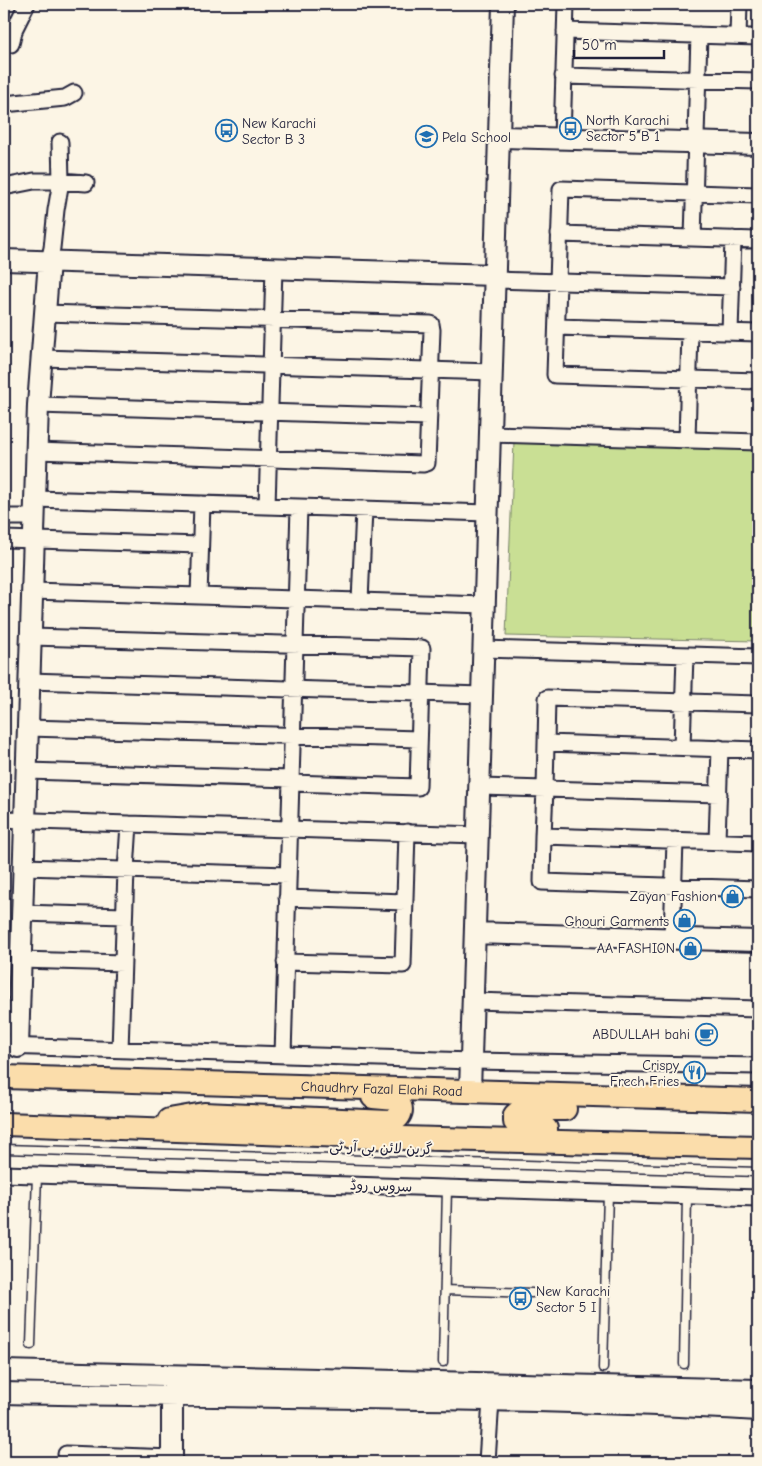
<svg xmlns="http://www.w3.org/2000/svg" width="762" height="1466" font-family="'Comic Neue','Playpen Sans Arabic',sans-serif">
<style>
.green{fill:#c9df94;stroke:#768068}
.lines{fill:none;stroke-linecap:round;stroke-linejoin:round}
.lane-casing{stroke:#22223b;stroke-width:11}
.street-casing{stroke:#22223b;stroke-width:19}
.secondary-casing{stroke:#22223b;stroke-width:24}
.primary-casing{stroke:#22223b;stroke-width:26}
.lane{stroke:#fcf5e5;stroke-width:8}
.street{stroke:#fcf5e5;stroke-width:15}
.secondary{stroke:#fcf5e5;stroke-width:20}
.primary{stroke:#fbddab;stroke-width:22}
.labels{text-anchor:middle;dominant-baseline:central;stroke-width:4;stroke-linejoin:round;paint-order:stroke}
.poi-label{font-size:14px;fill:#22223b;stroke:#fcf5e5;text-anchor:end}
.street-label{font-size:14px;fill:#22223b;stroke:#fcf5e5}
</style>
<rect width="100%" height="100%" fill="#fcf5e5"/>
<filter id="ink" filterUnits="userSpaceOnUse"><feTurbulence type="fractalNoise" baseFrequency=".02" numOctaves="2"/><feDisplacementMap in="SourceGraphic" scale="10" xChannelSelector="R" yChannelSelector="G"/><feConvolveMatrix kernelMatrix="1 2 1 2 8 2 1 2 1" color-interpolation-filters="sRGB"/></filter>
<g filter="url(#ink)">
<!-- green -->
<path class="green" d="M514 442 758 449V641L506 636Z"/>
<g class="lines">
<defs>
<path id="lane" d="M4 1149 758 1172
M445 1290 532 1293
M31 1345 37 1175
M443 1362 447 1188
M684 1364 687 1195
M603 1368 608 1193"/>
<path id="street" d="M565 31 758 37
M738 36 739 4
M11 44 15 28 27 4
M563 76 758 81
M4 104 65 98 74 93
M562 138 566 4
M60 142 61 181 86 183
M4 187 34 181H61L56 210 52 248 49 261
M758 195 561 189 555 375 758 381
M559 234 758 240
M693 238 699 35
M495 280 732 287
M557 327 758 333
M730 332 733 239
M42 358 492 372
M38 405 428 417
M490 434 758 442
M687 440 690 331
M36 451 423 464 427 463 432 330 431 324 44 313
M35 499 299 507 283 1055
M267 506 274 268
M299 507 488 513
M4 517H34
M4 539 200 545
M32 591 199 596 202 504
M199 596 485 605
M360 601 364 509
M31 637 422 648 418 787 291 783
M484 649 758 657
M29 681 482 695
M28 728 419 739
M546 743 758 750
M682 747 685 655
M27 771 291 779
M480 787 545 789 547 698 758 704
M719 794 545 789 543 836 758 843
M4 820 478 835
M543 836 542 882 758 889
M717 841 720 748
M24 867 288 875
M287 898 405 902
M22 913 124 916
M672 938 675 840
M21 960 123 963
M285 962 403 965 407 832
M473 1001 758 1009
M4 1046 471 1061 758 1066
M120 1050 126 870 129 824
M4 1174 758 1198
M66 1454 172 1458
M487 1462 491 1400"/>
<path id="secondary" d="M499 137 758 144
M4 260 495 275
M475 933 758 941
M18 1047 38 405 49 261
M470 1091 503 4
M4 1371 758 1390
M4 1393C255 1398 507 1396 758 1410
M172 1462V1397L174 1384"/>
<g id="primary">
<path id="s1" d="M4 1077 758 1100"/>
<path d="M169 1120 204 1114 389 1122C402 1119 405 1107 395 1099L373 1097"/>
<path d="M4 1124 402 1138 758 1147"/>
<path d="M546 1129 519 1127 515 1122V1115L522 1109H565"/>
</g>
</defs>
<!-- lane casing -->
<use href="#lane" class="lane-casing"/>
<!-- street casing -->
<use href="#street" class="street-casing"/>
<!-- secondary casing -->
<use href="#secondary" class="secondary-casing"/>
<!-- primary casing -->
<use href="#primary" class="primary-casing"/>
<!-- lane -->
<use href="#lane" class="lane"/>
<!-- street -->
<use href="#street" class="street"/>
<!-- secondary -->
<use href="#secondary" class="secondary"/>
<!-- primary -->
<use href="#primary" class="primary"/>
</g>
</g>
<!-- icons -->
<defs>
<symbol id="bus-ring" viewBox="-11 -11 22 22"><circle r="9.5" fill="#fcf5e5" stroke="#1f6fb2" stroke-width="1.5"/><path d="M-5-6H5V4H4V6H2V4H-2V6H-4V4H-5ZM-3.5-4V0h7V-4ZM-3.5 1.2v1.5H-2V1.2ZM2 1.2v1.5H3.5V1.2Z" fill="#1f6fb2"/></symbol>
<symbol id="school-ring" viewBox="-11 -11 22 22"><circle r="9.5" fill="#fcf5e5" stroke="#1f6fb2" stroke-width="1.5"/><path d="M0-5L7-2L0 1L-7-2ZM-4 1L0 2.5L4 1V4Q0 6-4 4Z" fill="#1f6fb2"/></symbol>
<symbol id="shop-ring" viewBox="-11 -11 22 22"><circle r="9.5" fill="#fcf5e5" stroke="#1f6fb2" stroke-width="1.5"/><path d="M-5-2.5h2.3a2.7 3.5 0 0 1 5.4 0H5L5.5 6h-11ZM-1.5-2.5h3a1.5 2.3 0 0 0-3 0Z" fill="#1f6fb2"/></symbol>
<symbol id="cafe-ring" viewBox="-11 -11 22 22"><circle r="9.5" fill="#fcf5e5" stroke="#1f6fb2" stroke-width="1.5"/><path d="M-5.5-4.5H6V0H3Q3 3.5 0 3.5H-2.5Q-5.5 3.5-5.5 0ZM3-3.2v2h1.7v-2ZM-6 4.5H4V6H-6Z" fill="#1f6fb2"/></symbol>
<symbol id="restaurant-ring" viewBox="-11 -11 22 22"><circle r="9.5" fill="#fcf5e5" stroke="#1f6fb2" stroke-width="1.5"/><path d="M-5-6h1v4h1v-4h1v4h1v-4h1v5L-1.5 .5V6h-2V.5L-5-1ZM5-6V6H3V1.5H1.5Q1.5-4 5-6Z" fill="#1f6fb2"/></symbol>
</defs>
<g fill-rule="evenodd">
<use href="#bus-ring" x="558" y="116" width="25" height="25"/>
<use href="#bus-ring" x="214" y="118" width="25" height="25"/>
<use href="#school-ring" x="414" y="124" width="25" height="25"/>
<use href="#shop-ring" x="720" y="884" width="25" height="25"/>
<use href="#shop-ring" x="672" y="908" width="25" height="25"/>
<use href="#shop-ring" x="678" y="936" width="25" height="25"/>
<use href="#cafe-ring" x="694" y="1022" width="25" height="25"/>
<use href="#restaurant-ring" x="682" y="1060" width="25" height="25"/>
<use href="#bus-ring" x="508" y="1286" width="25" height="25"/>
</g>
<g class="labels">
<!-- poi labels -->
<g class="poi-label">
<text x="586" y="120" text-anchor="start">North Karachi<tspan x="586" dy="16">Sector 5 B 1</tspan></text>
<text x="242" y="123" text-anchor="start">New Karachi<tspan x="242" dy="16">Sector B 3</tspan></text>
<text x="442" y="137" text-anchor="start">Pela School</text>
<text x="717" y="896">Zayan Fashion</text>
<text x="669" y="921">Ghouri Garments</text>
<text x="675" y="948">AA FASHION</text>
<text x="690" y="1034">ABDULLAH bahi</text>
<text x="679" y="1065">Crispy<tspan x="679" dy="16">Frech Fries</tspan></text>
<text x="536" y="1291" text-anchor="start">New Karachi<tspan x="536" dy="16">Sector 5 I</tspan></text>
</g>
<!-- street labels -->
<g class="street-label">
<text stroke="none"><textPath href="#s1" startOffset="378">Chaudhry Fazal Elahi Road</textPath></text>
<text transform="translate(381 1148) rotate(2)">گرین لائن بی آر ٹی</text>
<text transform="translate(381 1186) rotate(2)">سروس روڈ</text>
</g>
</g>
<!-- margin -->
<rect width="762" height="1466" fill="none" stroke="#fcf5e5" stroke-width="20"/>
<rect x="10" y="10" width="742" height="1446" fill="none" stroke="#22223b" stroke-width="2" filter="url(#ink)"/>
<!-- scale -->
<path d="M574 50v8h90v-8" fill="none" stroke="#22223b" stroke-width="2.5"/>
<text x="582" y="50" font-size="15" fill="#22223b" stroke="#fcf5e5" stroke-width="4" paint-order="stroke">50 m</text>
</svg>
